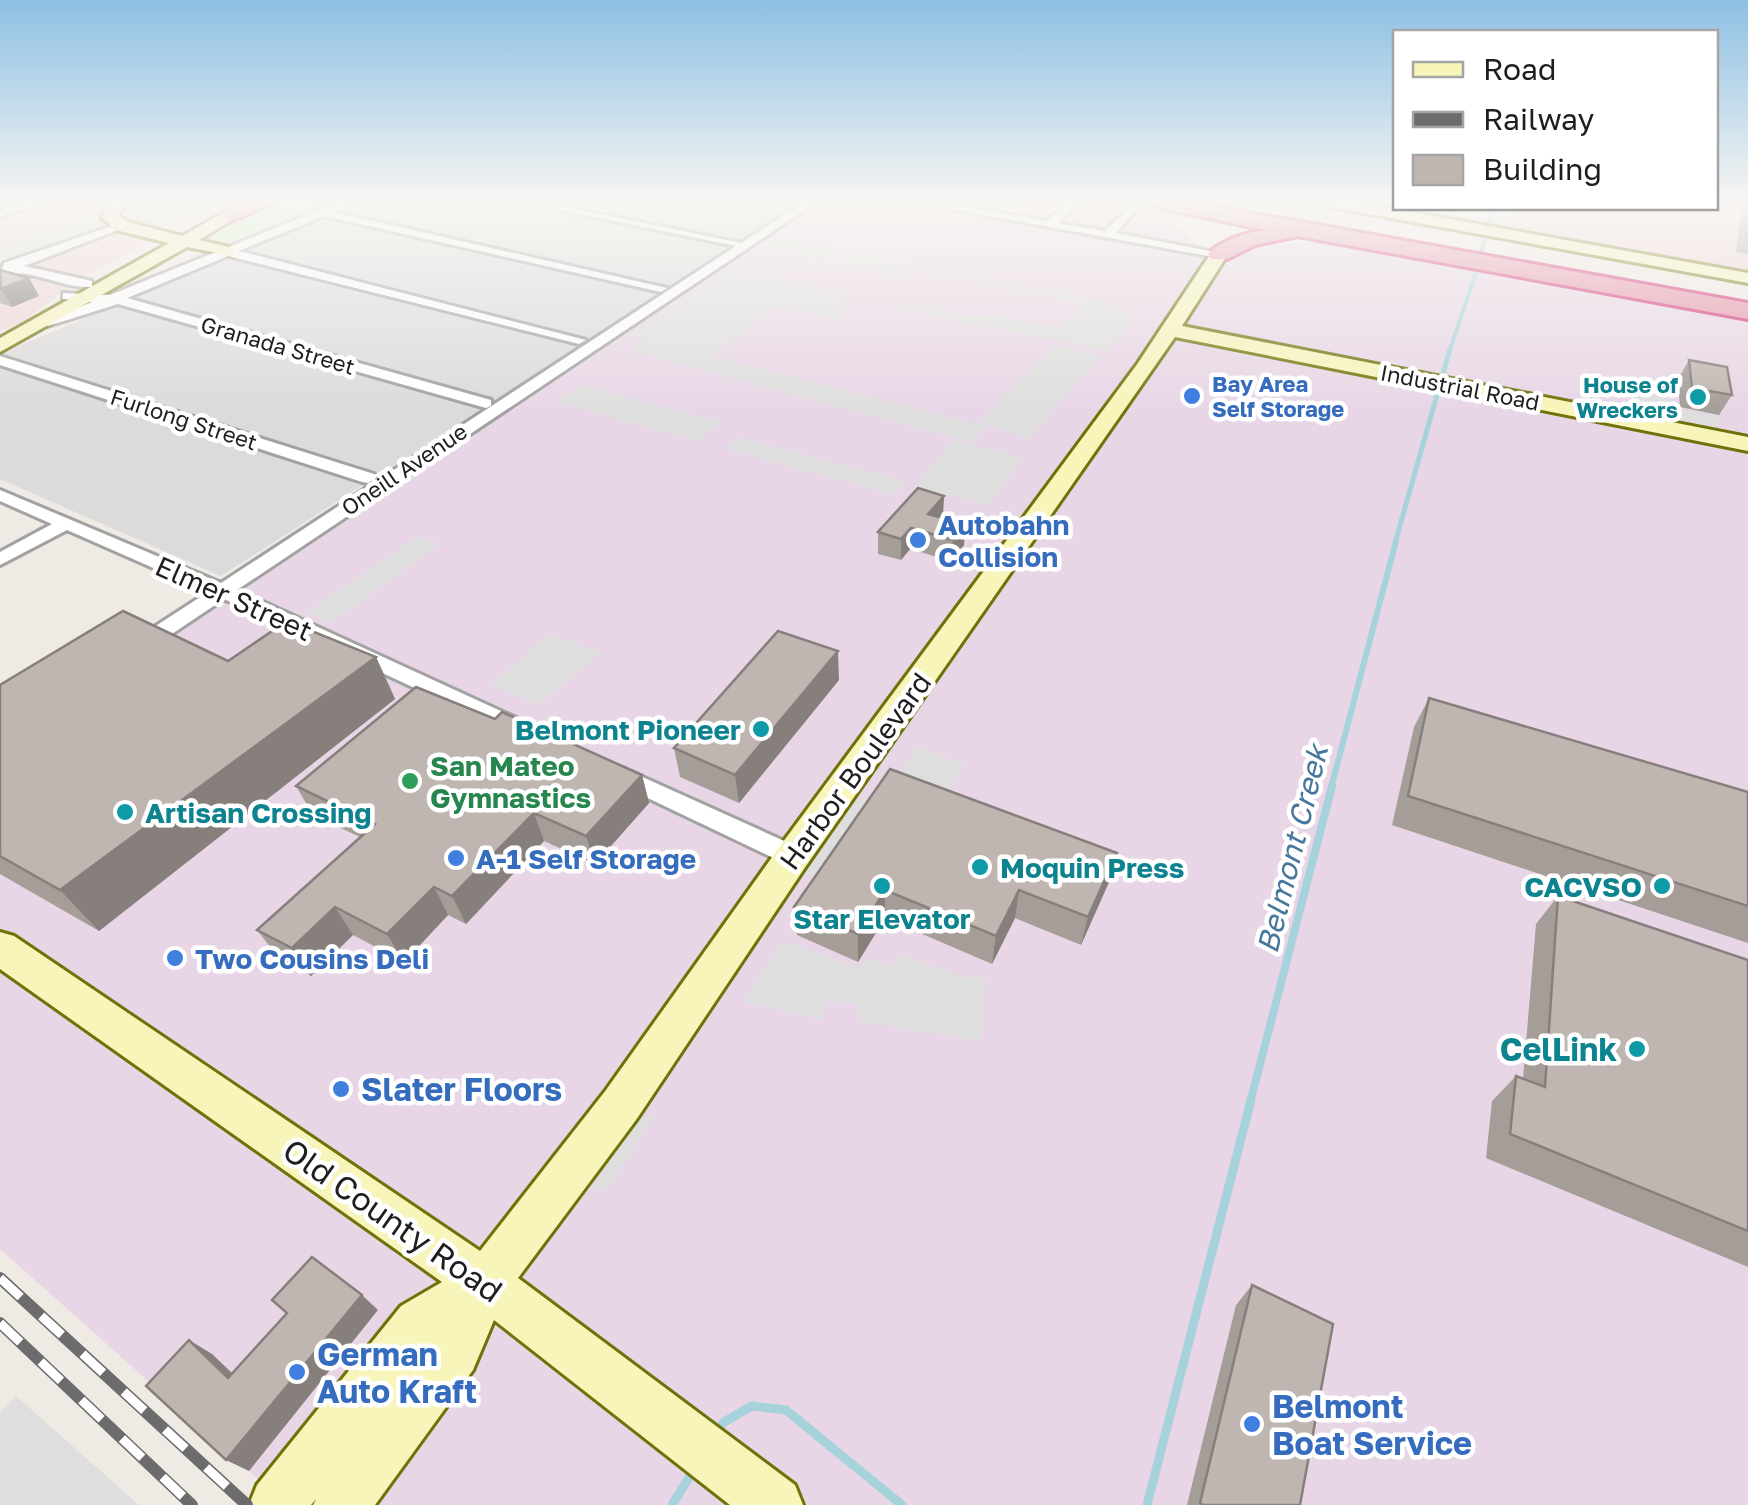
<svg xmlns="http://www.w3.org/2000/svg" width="1748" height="1505" font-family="'Golos Text',sans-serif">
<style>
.residential{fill:#dcdbdb}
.commercial{fill:#efd4d5}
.industrial{fill:#e8d6e6}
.park{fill:#c3f7c3}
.parking{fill:#dedede}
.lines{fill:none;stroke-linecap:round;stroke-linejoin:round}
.stream-far4{stroke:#a6d3db;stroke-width:4}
.stream-far3{stroke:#a6d3db;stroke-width:5}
.stream-far2{stroke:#a6d3db;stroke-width:6}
.stream-far1{stroke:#a6d3db;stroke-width:8}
.stream{stroke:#a6d3db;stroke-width:9}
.street-casing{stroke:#a2a2a2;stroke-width:6}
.secondary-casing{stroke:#6f7208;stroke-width:6}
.highway-casing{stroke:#d42a72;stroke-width:6}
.street{fill:#fff;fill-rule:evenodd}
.secondary{fill:#f7f5ba;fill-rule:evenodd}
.highway{fill:#e48ea5;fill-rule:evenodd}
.rail-casing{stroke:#6c6c6c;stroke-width:12}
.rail{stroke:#fff;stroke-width:9;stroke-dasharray:28;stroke-linecap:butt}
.wall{fill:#a49d98}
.shaded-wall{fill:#867f7c}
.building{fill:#bfb6b1;stroke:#867f7c;stroke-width:2.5}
.shop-dot{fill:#3f7fe0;stroke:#fff;stroke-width:4}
.culture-dot{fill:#0f9aa8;stroke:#fff;stroke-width:4}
.leisure-dot{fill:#2e9e5b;stroke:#fff;stroke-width:4}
.labels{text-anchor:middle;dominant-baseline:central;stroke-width:9;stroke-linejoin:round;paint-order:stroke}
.far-street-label{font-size:22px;fill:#1e1e1e;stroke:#fff}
.far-shop-label{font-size:22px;font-weight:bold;fill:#366cbe;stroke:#fff;text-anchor:start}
.far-culture-label{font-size:22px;font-weight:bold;fill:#0d838f;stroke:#fff;text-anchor:end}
.shop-label{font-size:28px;font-weight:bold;fill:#366cbe;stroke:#fff;text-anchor:start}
.street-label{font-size:28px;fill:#1e1e1e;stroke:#fff}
.culture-label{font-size:28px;font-weight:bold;fill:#0d838f;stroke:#fff;text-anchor:end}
.leisure-label{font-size:28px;font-weight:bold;fill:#27864d;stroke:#fff;text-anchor:start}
.water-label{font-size:30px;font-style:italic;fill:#47789c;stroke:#fff}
.near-culture-label{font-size:32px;font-weight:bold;fill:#0d838f;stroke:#fff;text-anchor:end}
.near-shop-label{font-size:32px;font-weight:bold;fill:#366cbe;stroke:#fff;text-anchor:start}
.near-street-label{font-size:32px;fill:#1e1e1e;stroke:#fff}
</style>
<rect width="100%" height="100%" fill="#efeae4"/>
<!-- residential -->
<path class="residential" d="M131 202H209L158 229 126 216 125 209Z
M361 202H804L221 576 0 479V354Z"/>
<!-- commercial -->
<path class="commercial" d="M56 202H110L105 209 113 225 19 260 0 255V219Z
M1716 202H1748L1736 203 1748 206V274L1509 230 1514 208H1716Z
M119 232 154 240 80 279 21 323 0 331V277Z"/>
<!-- industrial -->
<path class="industrial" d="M807 202H1114L1148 209 1182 229 1211 259 1272 246 1313 242 1367 247 1748 317V1505H287L0 1249V752Z"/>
<!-- park -->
<path class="park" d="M279 202H338L232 241 209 237Z"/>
<!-- parking -->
<path class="parking" d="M95 212 104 227 14 260 0 257V245Z
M776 237 911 263 898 274 762 247Z
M727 270 846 294 841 300 855 302 835 319 776 307 713 355 683 349 976 424 1055 346 1100 356 1029 438 988 426 972 443 629 350 645 340 631 336Z
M937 270 1104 301 1129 311 1125 315 1134 319 1110 351 898 309 904 303 971 317 996 316 1062 328 1085 304 935 272Z
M580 385 722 422 698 441 555 402Z
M1633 390 1672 396V408L1718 416 1720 428 1634 410Z
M740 437 907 482 895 495 726 449Z
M952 440 1023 457 990 505 915 487Z
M418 536 441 544 331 623 306 613Z
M551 634 601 653 539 705 490 684Z
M917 746 965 765 946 794 886 795Z
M871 797 820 873 803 876 856 800Z
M783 941 859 968 867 958 892 967 901 954 961 977H986L980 1041 858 1021V1004L827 1001 822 1020 744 1002Z
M654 1116 609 1187 589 1191 636 1119Z
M16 1396 139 1505H0V1412Z"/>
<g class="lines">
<!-- stream-far4 -->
<path class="stream-far4" d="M1449 352 1477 270 1492 208"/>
<!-- stream-far3 -->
<path class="stream-far3" d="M1395 543 1450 349"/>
<!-- stream-far2 -->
<path class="stream-far2" d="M1331 788 1396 541"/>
<!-- stream-far1 -->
<path class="stream-far1" d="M1250 1103 1332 786"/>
<!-- stream -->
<path class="stream" d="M717 1432 724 1422 752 1406 786 1410 902 1505
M672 1505 695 1468
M1147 1505 1251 1100"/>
<defs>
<path id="street" d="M31 202H48L0 217V210Z
M339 202H354L334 212 667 288 661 292 324 216 239 251 586 340 579 344 228 256 127 298 491 400V406L486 408 118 304 48 326 41 322 92 302 63 299V293L110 295Z
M521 202H541L741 243 804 202H817L237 590 529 724 532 729 529 734H513L224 599 145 652H131L128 647 131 642 208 592 67 530 0 565V552L52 524 0 501V490L221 583 736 246Z
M913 202H936L1046 221 1068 202H1079L1058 223 1105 231 1133 204 1139 207 1116 233 1225 254 1219 258Z
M118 224 128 226 24 266 92 281V287C62 289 28 266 0 275L4 263Z
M0 356 374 474 376 478 368 483 362 482 0 365Z
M618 766 802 849 805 856 802 863 793 866 784 863 610 780 607 774 610 768Z"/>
<path id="secondary" d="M108 202H124L119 216 128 222 182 236 243 202H262L199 240 233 248V256L187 247 0 352V338L169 243 116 230 102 218Z
M1323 202H1356L1748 273V283L1331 207Z
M1219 249 1228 254 1182 326 1748 437V451L1175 337 806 866 636 1120 518 1278 795 1485 803 1505H730L494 1320 473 1370 375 1505H313L316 1499 311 1505H249L257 1485 401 1306 442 1282 0 969V932L14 936 480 1251 606 1090 780 846 1138 363 1213 250Z"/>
<path id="highway" d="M248 202H276L231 221 220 215Z
M1151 202H1191L1748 303V319L1298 236 1255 245 1227 259H1211L1208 254C1223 239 1245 233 1266 230L1161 208Z"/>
</defs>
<!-- street casing -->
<use href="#street" class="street-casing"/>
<!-- secondary casing -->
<use href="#secondary" class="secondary-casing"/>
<!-- highway casing -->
<use href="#highway" class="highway-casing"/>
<!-- street -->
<use href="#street" class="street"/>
<!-- secondary -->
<use href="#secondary" class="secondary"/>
<!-- highway -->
<use href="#highway" class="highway"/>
<defs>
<path id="rail" d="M0 1278 247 1505
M0 1323 192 1505"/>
</defs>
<!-- rail casing -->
<use href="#rail" class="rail-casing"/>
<!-- rail -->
<use href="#rail" class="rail"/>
</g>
<!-- wall -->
<path class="wall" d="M1746 202H1748V254L1736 252 1742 209Z
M0 270 29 278 39 296 12 307 0 303Z
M1689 360 1732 395 1719 415 1680 407 1678 379Z
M944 496 942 518 965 524 964 545 951 561 910 549 901 560 878 554V532Z
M376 657 395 699 99 931 0 874V685L228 661Z
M839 680 739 803 680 777 674 748Z
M1429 698 1748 792V943L1392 825 1414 727Z
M495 719 642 775 649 803 595 864 544 841 466 924 448 915 404 962 353 935 311 976 278 957 257 930 360 837 313 815 296 786Z
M890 769 1117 853 1109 882 1081 945 1015 918 992 964 885 918 858 962 797 935 794 907Z
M1558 896 1748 960V1267L1486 1158 1492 1101 1516 1076 1523 1079 1536 924Z
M1252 1285 1300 1505H1187L1236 1305Z"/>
<!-- shaded-wall -->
<path class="shaded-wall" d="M29 278 39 296 12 307 1 289Z
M944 496 943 516 927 535 928 514Z
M965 524 964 545 951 561 953 540Z
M911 528 910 549 901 560V539Z
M838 651 839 680 739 803 735 775Z
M376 657 395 699 99 931 60 890Z
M642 775 649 803 595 864 586 836Z
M534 813 544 841 466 924 452 896Z
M1117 853 1109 882 1081 945 1088 917Z
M434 887 448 915 404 962 387 934Z
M885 890V918L858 962V934Z
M1019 890 1015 918 992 964 996 936Z
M335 907 353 935 311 976 292 948Z
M362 1295 378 1310 249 1471 226 1460Z
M189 1340 212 1354 250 1390 228 1378Z"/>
<!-- building -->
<path class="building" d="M0 270 29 278 1 289Z
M1689 360 1727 367 1732 395 1692 388Z
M918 488 944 496 928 514 965 524 953 540 911 528 901 539 878 532Z
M123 611 228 661 287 621 376 657 60 890 0 856V685Z
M778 631 838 651 735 775 674 748Z
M416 687 495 719 502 712 642 775 586 836 534 813 452 896 434 887 387 934 335 907 292 948 257 930 375 824 296 786Z
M1429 698 1748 792V906L1408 796Z
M890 769 1117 853 1088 917 1019 890 996 936 885 890 858 934 794 907Z
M1558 896 1748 960V1231L1510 1134 1516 1076 1545 1087Z
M312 1257 362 1295 226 1460 146 1386 189 1340 228 1378 287 1313 272 1300Z
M1252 1285 1333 1324 1300 1505H1203L1200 1503Z"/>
<!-- sky -->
<linearGradient id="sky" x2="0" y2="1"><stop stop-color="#8dc0e3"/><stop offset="0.49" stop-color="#f8f6f3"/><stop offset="1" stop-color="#f8f6f3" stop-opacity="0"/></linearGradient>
<rect width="1748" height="412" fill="url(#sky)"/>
<!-- markers -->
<g class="shop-dot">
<circle cx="1192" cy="396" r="10"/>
<circle cx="918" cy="540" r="10"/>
<circle cx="456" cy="858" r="10"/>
<circle cx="175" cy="958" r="10"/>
<circle cx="341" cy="1089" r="10"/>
<circle cx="297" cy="1372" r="10"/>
<circle cx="1252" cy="1424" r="10"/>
</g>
<g class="culture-dot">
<circle cx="1698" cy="397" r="10"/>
<circle cx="761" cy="729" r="10"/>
<circle cx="125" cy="812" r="10"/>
<circle cx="980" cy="867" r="10"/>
<circle cx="882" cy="886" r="10"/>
<circle cx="1662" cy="886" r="10"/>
<circle cx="1637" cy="1049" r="10"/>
</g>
<circle class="leisure-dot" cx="410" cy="781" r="10"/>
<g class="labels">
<!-- far-street labels -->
<g class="far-street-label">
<text transform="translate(278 345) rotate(16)">Granada Street</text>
<text transform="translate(1460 387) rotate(11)">Industrial Road</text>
<text transform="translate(184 419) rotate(18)">Furlong Street</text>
<text transform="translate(404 469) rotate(-34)">Oneill Avenue</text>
</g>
<!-- far-shop labels -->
<g class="far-shop-label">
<text x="1212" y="383">Bay Area<tspan x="1212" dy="25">Self Storage</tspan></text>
</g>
<!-- far-culture labels -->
<g class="far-culture-label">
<text x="1678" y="384">House of<tspan x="1678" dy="25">Wreckers</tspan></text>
</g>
<!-- shop labels -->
<g class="shop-label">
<text x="938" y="524">Autobahn<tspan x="938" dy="32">Collision</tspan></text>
<text x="476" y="858">A-1 Self Storage</text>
<text x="195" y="958">Two Cousins Deli</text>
</g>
<!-- street labels -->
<g class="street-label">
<text transform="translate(234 598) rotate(24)">Elmer Street</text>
<text transform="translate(855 771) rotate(-54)">Harbor Boulevard</text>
</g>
<!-- culture labels -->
<g class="culture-label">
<text x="741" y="729">Belmont Pioneer</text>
<text x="145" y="812" text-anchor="start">Artisan Crossing</text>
<text x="1000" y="867" text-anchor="start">Moquin Press</text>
<text x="1642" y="886">CACVSO</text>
<text x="882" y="918" text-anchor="middle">Star Elevator</text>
</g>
<!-- leisure labels -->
<g class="leisure-label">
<text x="430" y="765">San Mateo<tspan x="430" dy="32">Gymnastics</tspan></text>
</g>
<!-- water labels -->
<g class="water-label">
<text transform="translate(1292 849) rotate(-76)">Belmont Creek</text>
</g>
<!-- near-culture labels -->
<g class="near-culture-label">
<text x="1617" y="1049">CelLink</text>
</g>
<!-- near-shop labels -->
<g class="near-shop-label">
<text x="361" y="1089">Slater Floors</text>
<text x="317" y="1354">German<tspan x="317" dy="37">Auto Kraft</tspan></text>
<text x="1272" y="1406">Belmont<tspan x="1272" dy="37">Boat Service</tspan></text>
</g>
<!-- near-street labels -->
<g class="near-street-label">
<text transform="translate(393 1220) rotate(35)">Old County Road</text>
</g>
</g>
<!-- legend -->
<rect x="1393" y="30" width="325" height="180" fill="#ffffff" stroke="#a5a5a5" stroke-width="2.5"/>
<rect x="1413" y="62" width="50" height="15" fill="#f7f5ba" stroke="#a5a5a5" stroke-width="2.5"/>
<text x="1483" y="80" font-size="30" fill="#1e1e1e">Road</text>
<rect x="1413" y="112" width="50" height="15" fill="#6c6c6c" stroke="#a5a5a5" stroke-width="2.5"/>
<text x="1483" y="130" font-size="30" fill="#1e1e1e">Railway</text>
<rect x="1413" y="155" width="50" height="30" fill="#bfb6b1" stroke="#a5a5a5" stroke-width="2.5"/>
<text x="1483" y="180" font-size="30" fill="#1e1e1e">Building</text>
</svg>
